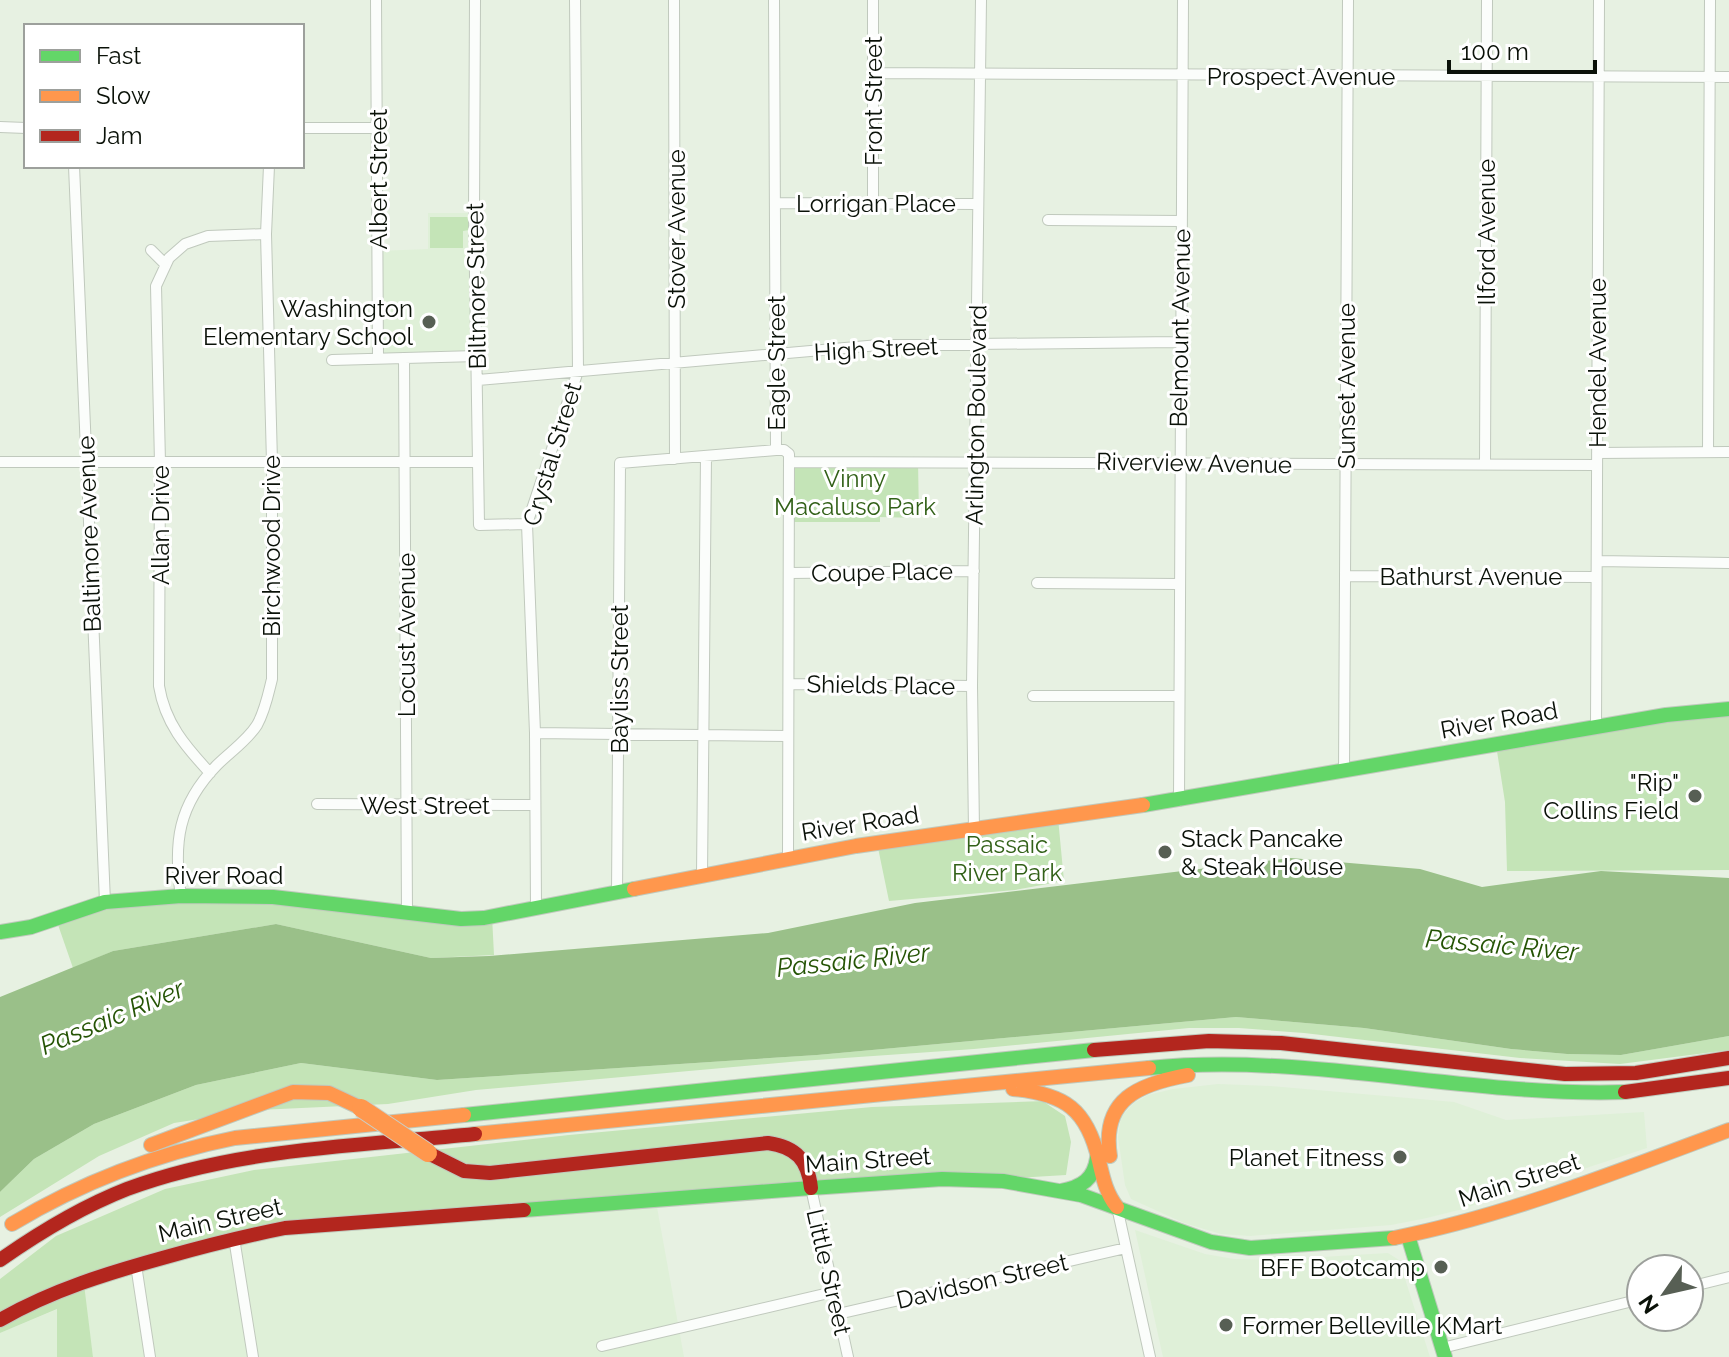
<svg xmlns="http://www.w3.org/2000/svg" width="1729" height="1357" font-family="Raleway,sans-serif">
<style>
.built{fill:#dff0d8}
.green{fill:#c4e4b7}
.water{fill:#9ac089}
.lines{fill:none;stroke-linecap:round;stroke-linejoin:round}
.street-casing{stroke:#c0c9bd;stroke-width:12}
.fast-casing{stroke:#c0c9bd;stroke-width:16}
.slow-casing{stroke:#c0c9bd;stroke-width:16}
.jam-casing{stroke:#c0c9bd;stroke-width:16}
.street{stroke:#fbfdfb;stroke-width:10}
.fast{stroke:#63d668;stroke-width:14}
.slow{stroke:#ff974d;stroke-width:14}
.jam{stroke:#b3261e;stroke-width:14}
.slow-bridge-casing{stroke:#cacfc8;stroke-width:20;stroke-linecap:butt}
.slow-bridge{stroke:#ff974d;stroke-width:18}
.poi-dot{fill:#575f54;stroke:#fff;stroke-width:3}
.labels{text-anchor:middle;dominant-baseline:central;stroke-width:6;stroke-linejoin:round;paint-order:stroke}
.street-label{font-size:24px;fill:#0a1108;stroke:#fff}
.poi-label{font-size:24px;fill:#0a1108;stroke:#fff;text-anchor:end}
.park-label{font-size:24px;fill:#326118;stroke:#fff}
.water-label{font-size:26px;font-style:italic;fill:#255405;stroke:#fff}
</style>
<rect width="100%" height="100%" fill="#e7f1e2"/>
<!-- built -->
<path class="built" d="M428 213H474L477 356 378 358V251L428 249Z
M1218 1084 1271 1086 1454 1102 1506 1120 1644 1112 1647 1148 1459 1210 1427 1218 1391 1225 1250 1236 1221 1234 1184 1223 1131 1199 1125 1185 1118 1137 1121 1117 1134 1103 1148 1095 1173 1089Z
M655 1196 684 1357H93L82 1276 289 1222Z
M1135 1230 1205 1254 1234 1259 1272 1260 1388 1253 1399 1260 1430 1357H1163Z
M58 1309 57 1357H0V1333Z"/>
<!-- green -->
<path class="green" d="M430 217H469V230L463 231V248H430Z
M918 461 919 518 880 517V522H790L791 462Z
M1729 709V870L1507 871 1505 802 1496 745Z
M1058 818 1064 881 1015 890 889 901 877 843Z
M181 896 492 916 494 955 431 958 276 924 113 951 73 968 56 919Z
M1236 1017 1364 1028 1511 1049 1567 1054 1621 1055 1729 1036V1050L1620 1064 1520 1058 1304 1033 1239 1028H1189L974 1049 801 1061 476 1090 388 1104 258 1110 174 1123 99 1156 0 1217V1192L34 1159 94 1124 196 1085 301 1063 437 1080 817 1055Z
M1045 1101 1044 1102 1065 1116 1071 1142 1066 1175 289 1222 83 1276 93 1357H57V1309L0 1333V1279L56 1236 165 1189 254 1170 569 1135 872 1107Z"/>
<!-- water -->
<path class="water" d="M1291 858 1420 869 1482 887 1601 871 1729 878V1036L1621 1055 1567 1054 1511 1049 1364 1028 1236 1017 817 1055 437 1080 301 1063 196 1085 94 1124 34 1159 0 1192V997L113 951 276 924 431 958 489 956 768 933 915 903Z"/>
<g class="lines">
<defs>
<path id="street" d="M376 0 378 358
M475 0 474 213 479 525 527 524
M674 0 675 459
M774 0 776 450
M873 0V203
M873 73 1729 77
M0 127 26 128
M302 128H377
M74 166 105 902
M775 203 978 204
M1048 220 1181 221
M151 250 165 264
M404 358 407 912
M332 360 477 356
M478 380 879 345 1179 342
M1708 452 1710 0
M1597 453 1729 452
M0 462H478
M791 462 1597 465
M1485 464 1487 0
M1597 561 1729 563
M790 573 974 571
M1346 576 1596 577
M1037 583 1179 584
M789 684 972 686
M1033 696H1179
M1596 727 1599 0
M535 733 787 736
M1344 771 1348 0
M210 773C185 746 165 723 159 686L160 463 156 286 169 258 185 244 208 236 266 234
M1179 801 1183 0
M317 804 533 805
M974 830 972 686 981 0
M702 876 706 456
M617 894 620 463 776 450H784L789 454 788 859
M181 896C173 843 178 805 217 765 230 752 247 741 257 725 265 711 268 695 272 679V462L266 234 269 166
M536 908 535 733 527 524 578 371 575 0
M811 1188 848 1357
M1117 1207 1150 1357
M234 1238 253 1357
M136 1265 150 1357
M1689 1287 1729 1277
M838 1314 1126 1248
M602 1346 833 1292
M1442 1348 1641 1299"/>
<path id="fast" d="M1143 805 1666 715 1729 709
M0 932 31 927 105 902 181 896 273 897 461 919 484 918 634 889
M1149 1068C1308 1052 1466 1097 1625 1092
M464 1115 1094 1050
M811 1188 942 1179 1003 1181 1081 1195 1211 1242 1250 1248 1394 1238
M1061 1191C1082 1187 1094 1179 1097 1158
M524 1210 811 1188
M1408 1236 1445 1357"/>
<path id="slow" d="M634 889 856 846 1143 805
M1013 1089C1065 1094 1087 1109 1099 1161 1103 1178 1106 1193 1117 1207
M475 1134 1149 1068
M151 1145 293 1092 329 1093 361 1108
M1110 1156C1101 1099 1139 1084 1188 1075
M12 1224C82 1182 155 1154 235 1138L464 1115
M1394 1238C1509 1215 1619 1171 1729 1130"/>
<path id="jam" d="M1094 1050 1209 1041 1281 1043 1565 1074 1636 1073 1729 1058
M1625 1092 1729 1078
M428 1153 464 1171 490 1173 768 1143C796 1147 808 1160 811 1188
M0 1260C40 1232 81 1207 127 1189 237 1148 359 1146 475 1134
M0 1320C52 1290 108 1273 166 1257 205 1246 245 1236 285 1228L524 1210"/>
</defs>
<!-- street casing -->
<use href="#street" class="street-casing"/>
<!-- fast casing -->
<use href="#fast" class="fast-casing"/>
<!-- slow casing -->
<use href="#slow" class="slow-casing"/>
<!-- jam casing -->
<use href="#jam" class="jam-casing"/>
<!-- street -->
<use href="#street" class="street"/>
<!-- fast -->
<use href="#fast" class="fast"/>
<!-- slow -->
<use href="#slow" class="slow"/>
<!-- jam -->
<use href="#jam" class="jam"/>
<defs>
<path id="slow-bridge" d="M361 1108 428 1153"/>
</defs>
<!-- slow-bridge casing -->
<use href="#slow-bridge" class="slow-bridge-casing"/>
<!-- slow-bridge -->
<use href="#slow-bridge" class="slow-bridge"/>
</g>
<!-- markers -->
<g class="poi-dot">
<circle cx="429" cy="322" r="8"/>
<circle cx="1695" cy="796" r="8"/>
<circle cx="1165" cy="852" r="8"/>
<circle cx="1400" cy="1157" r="8"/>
<circle cx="1441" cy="1267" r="8"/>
<circle cx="1226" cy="1325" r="8"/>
</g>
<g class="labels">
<!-- street labels -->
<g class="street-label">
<text x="1301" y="76">Prospect Avenue</text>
<text transform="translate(873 101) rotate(-90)">Front Street</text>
<text transform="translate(378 179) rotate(-90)">Albert Street</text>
<text x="876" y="203">Lorrigan Place</text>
<text transform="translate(676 229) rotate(-90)">Stover Avenue</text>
<text transform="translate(1486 232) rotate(-90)">Ilford Avenue</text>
<text transform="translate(476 286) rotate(-91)">Biltmore Street</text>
<text transform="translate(1180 328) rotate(-89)">Belmount Avenue</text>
<text transform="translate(876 349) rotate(-3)">High Street</text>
<text transform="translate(776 363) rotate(-90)">Eagle Street</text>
<text transform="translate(1597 363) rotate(-90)">Hendel Avenue</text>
<text transform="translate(1346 386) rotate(-90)">Sunset Avenue</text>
<text transform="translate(976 415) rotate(-89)">Arlington Boulevard</text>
<text transform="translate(552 454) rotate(-73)">Crystal Street</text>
<text transform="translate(1194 463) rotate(1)">Riverview Avenue</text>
<text transform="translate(160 525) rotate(-90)">Allan Drive</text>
<text transform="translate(89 534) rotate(-92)">Baltimore Avenue</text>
<text transform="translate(271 546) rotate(-90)">Birchwood Drive</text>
<text transform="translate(882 572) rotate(-1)">Coupe Place</text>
<text x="1471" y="576">Bathurst Avenue</text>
<text transform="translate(406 635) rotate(-90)">Locust Avenue</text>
<text transform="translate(619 679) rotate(-90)">Bayliss Street</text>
<text transform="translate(881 685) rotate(1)">Shields Place</text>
<text transform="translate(1499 720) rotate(-10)">River Road</text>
<text x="425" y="805">West Street</text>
<text transform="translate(860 823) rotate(-9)">River Road</text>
<text x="224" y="875">River Road</text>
<text transform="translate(868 1160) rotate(-4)">Main Street</text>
<text transform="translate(1519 1180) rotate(-18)">Main Street</text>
<text transform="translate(220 1220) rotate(-13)">Main Street</text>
<text transform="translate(829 1272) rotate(77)">Little Street</text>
<text transform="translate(982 1281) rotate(-13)">Davidson Street</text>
</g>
<!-- poi labels -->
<g class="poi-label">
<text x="413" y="308">Washington<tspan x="413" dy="28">Elementary School</tspan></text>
<text x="1679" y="782">"Rip"<tspan x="1679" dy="28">Collins Field</tspan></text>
<text x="1181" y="838" text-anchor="start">Stack Pancake<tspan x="1181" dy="28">&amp; Steak House</tspan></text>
<text x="1384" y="1157">Planet Fitness</text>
<text x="1425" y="1267">BFF Bootcamp</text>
<text x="1242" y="1325" text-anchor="start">Former Belleville KMart</text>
</g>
<!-- park labels -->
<g class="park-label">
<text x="855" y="478">Vinny<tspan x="855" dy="28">Macaluso Park</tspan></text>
<text x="1007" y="844">Passaic<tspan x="1007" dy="28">River Park</tspan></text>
</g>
<!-- water labels -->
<g class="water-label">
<text transform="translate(1502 945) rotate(5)">Passaic River</text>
<text transform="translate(853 960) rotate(-6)">Passaic River</text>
<text transform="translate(112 1017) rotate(-23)">Passaic River</text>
</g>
</g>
<!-- legend -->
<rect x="24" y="24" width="280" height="144" fill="#ffffff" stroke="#9da09c" stroke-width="2"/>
<rect x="40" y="50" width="40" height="12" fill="#63d668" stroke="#9da09c" stroke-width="2"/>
<text x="96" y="64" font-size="24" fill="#0a1108">Fast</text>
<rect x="40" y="90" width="40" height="12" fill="#ff974d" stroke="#9da09c" stroke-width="2"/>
<text x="96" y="104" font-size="24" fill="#0a1108">Slow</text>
<rect x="40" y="130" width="40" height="12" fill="#b3261e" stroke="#9da09c" stroke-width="2"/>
<text x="96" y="144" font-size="24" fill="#0a1108">Jam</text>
<!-- north arrow -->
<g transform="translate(1665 1293) rotate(236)"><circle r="38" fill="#ffffff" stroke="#9da09c" stroke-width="2"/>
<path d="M0-6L14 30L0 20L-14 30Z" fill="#575f54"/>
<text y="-12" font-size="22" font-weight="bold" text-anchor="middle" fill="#0a1108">N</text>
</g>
<!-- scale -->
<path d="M1449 60v12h146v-12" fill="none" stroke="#0a1108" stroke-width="4"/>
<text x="1461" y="60" font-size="24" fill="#0a1108" stroke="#ffffff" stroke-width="6" paint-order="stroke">100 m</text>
</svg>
